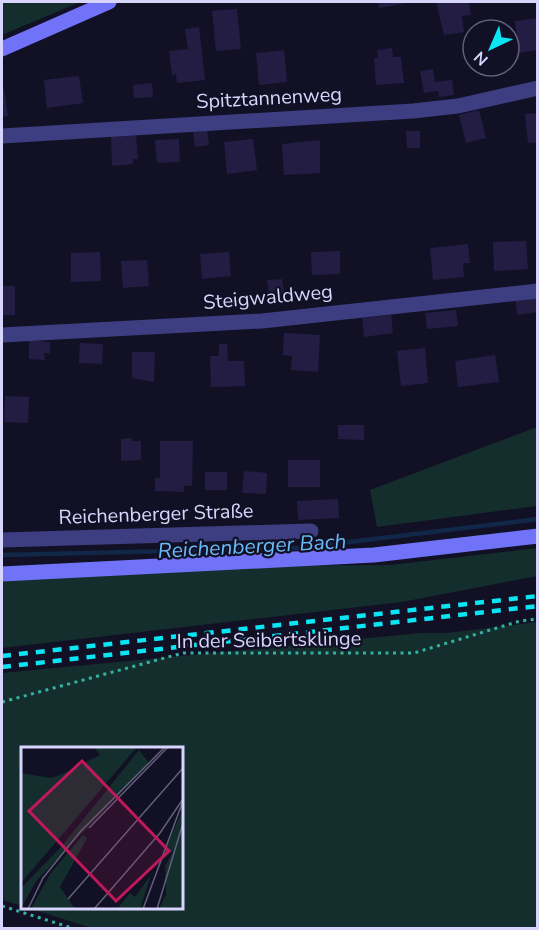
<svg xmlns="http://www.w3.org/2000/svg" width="539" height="930" font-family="'Nunito Sans',sans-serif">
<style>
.green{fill:#132e2c}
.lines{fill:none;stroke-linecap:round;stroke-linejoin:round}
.stream{stroke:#102747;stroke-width:4.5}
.building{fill:#231d44}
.path{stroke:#35b1a4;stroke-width:3;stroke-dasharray:3 4.5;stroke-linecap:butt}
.minor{stroke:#3d3d81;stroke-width:15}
.secondary{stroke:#7072f8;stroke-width:15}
.rail{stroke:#0be4f2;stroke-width:4.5;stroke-dasharray:9 8;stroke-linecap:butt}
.labels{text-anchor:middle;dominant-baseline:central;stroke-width:4.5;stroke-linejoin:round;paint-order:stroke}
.street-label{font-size:20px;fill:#d8d5fd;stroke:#121024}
.water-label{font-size:21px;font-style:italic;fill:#68bbf8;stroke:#121024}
.inset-road{fill:none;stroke:#615f7b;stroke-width:1.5}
.view{fill:#c2185b;fill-opacity:0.15;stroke:#c2185b;stroke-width:3}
.inset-edge{fill:none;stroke:#d8d5fd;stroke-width:3}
</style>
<rect width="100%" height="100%" fill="#121024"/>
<!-- green -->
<path class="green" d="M2 2H80L2 35Z
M537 427V506L377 527 370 490Z
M538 548 537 576 402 602 2 648V567L390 565Z
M537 622V928H92L28 908H182V748H22V906L2 900V673L421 633H447Z"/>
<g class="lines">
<!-- stream -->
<path class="stream" d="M2 555 300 548 538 519"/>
</g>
<!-- building -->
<path class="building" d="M378 2H407V3L379 8Z
M436 2H469L471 15 462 16 464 32 444 35Z
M237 9 241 49 216 51 212 11Z
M538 18V50L519 53V58L511 59 512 67H509V36H517L515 21Z
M199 27 205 80 177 83 176 74 172 75 169 51 188 49 185 29Z
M392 48 393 57H401L404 83 376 85 374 58H378L377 50Z
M284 50 287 82 259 85 256 53Z
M433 69 435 82 452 80 454 95 439 97 438 91 424 93 420 71Z
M79 76 83 103 47 108 44 80Z
M152 83 153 97 134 98 133 85Z
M4 88 8 116 2 117V89Z
M479 110 486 138 466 143 459 115Z
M538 113V142L528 143 525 114Z
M207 129 209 145 195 147 193 131Z
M406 131H420V148H407Z
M136 135 138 159H133V164L112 166 111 136Z
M179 139 180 162 157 163 155 140Z
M253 139 257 170 227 174 224 142Z
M320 140V173L284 175 282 144Z
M526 241 528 269 494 271 493 242Z
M468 244 470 263H463L464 277 433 280 430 248Z
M340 251V274L312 275 311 252Z
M100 252 101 281 71 282V253Z
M229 252 231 276 202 279 200 254Z
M147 260 149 286 123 288 121 261Z
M282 279 285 300 270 302 267 280Z
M2 286H15V315H2Z
M538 295V312L517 315 515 298Z
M456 310 458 326 427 329 425 313Z
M391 315 393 333 364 337 362 318Z
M284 333 320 335 318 372 291 370 292 356 283 355Z
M29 340 50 342V353H44L45 360 29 359Z
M80 343 103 344 102 364 79 363Z
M219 344H227L228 361H244L245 386 211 387 210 356H219Z
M425 348 428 383 401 386 397 351Z
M132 352H155L154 382 132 378Z
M495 355 499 382 458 387 455 361Z
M5 396 29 397 28 423 4 422Z
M338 425H364V440L338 439Z
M132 438V441H141V460L121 461V439Z
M160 441H193L192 486H184V492L155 491V478H160Z
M288 460H320V487H288Z
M244 471 267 473 266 494 242 493Z
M205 472H227V490H205Z
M338 499 339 518 298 520 297 501Z"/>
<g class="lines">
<!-- path -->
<path class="path" d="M2 702 183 653H414L520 621 538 619
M2 906 72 928"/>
<!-- minor -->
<path class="minor" d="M2 136 413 111 458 106 538 88
M2 335 262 321 538 291
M2 540 311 531"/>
<!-- secondary -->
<path class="secondary" d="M2 49 109 2
M2 574 374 555 538 536"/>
<!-- rail -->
<path class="rail" d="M2 656 538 596
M2 667 538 606"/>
</g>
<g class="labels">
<!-- street labels -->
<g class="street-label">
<text transform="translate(269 98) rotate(-3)">Spitztannenweg</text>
<text transform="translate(268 297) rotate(-5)">Steigwaldweg</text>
<text transform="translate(156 514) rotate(-2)">Reichenberger Straße</text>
<text transform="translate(269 640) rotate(-1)">In der Seibertsklinge</text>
</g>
<!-- water labels -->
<g class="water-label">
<text transform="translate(252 546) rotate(-3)">Reichenberger Bach</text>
</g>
</g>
<!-- overview -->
<g transform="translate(21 747)">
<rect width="162" height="162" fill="#121024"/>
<path d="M73 0H116L0 136V26L30 31 41 27 79 8ZM118 3 128 16 16 133 0 161V141L40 100ZM162 62V162H138L145 147 144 119 153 103 138 116ZM62 88 66 91 39 140 54 162H10L29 127ZM130 128 119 162H96L109 146 114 150Z" fill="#132e2c"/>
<path class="inset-road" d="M68 81 147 0M47 152 162 21M7 162 22 131 59 85 144 0M73 162 139 86 162 52M122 162 162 54M136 162 162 76"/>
<path class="view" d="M61 14 148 104 95 154 8 64Z"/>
<rect width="162" height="162" class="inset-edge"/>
</g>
<!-- border -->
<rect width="539" height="930" fill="none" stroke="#d8d5fd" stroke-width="6"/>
<!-- north arrow -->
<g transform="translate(491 48) rotate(224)"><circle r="28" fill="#121024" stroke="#615f7b" stroke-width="1.5"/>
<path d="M0-4.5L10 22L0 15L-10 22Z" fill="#0be4f2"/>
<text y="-9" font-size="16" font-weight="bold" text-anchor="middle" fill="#d8d5fd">N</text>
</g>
</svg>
